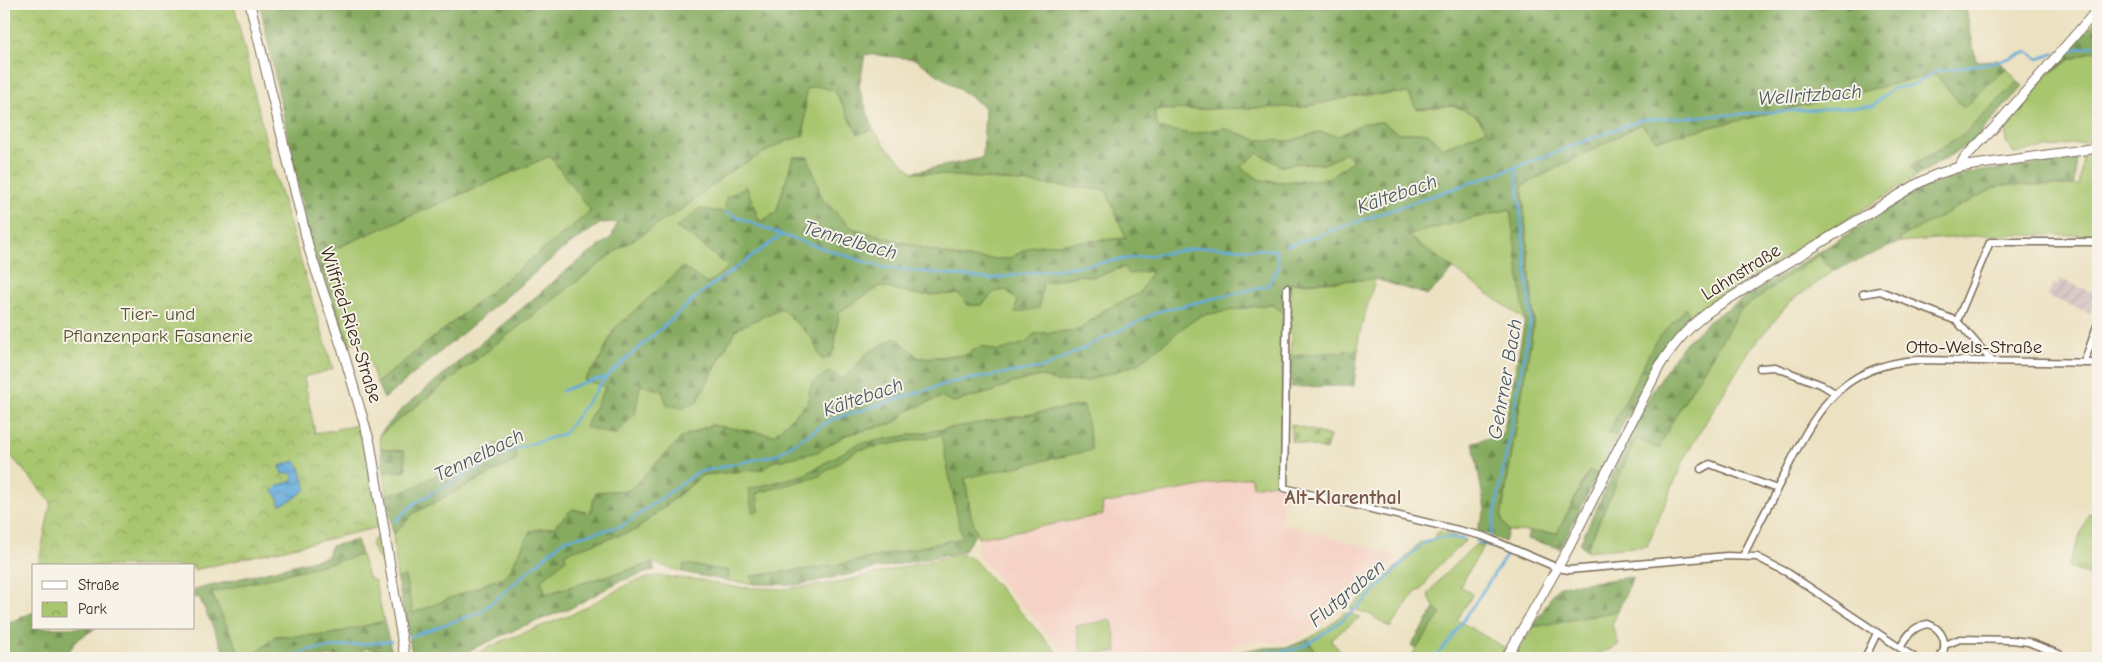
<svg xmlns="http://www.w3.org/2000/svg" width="2102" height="662" font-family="'Comic Neue',sans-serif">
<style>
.built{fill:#f6d1c5}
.industrial{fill:url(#industrial-furrows)}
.green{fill:#a8c66e;stroke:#727846}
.forest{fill:url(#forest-firs);stroke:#606a40;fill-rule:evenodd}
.cemetery{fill:url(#cemetery-stones);stroke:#727846}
.park{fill:url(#park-crowns);stroke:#727846}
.water{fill:url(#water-waves);stroke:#506a7c}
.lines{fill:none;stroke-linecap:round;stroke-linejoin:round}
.stream{stroke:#64abdb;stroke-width:2.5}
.minor-casing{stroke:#796a57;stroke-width:9}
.tertiary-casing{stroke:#796a57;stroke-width:11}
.secondary-casing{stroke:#796a57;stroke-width:11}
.minor{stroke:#fff;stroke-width:6}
.tertiary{stroke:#fff;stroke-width:9}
.secondary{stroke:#fff;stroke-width:9}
.labels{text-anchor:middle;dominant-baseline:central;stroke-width:4;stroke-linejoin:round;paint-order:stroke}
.street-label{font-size:19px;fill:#3b2a1e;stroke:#f7f3e8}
.park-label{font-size:19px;fill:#565132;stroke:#f7f3e8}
.water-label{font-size:20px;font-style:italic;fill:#495760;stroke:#f7f3e8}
.neighbourhood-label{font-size:20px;font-weight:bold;fill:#7a574b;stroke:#f7f3e8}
</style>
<defs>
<pattern id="industrial-furrows" width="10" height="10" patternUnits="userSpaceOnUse" patternTransform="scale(1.25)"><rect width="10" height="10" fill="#d1bfbf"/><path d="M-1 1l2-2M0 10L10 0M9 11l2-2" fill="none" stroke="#b4a4a4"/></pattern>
<pattern id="forest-firs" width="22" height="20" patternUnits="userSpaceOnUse" patternTransform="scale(1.25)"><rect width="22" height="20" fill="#86ab61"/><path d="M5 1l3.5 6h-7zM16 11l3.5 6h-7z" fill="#6f8b4f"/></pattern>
<pattern id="cemetery-stones" width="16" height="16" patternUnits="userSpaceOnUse" patternTransform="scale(1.25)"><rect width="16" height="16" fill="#a8c66e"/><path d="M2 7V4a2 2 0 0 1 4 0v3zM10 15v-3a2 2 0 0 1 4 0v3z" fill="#8aa15a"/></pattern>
<pattern id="park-crowns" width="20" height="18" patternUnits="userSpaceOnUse" patternTransform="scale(1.25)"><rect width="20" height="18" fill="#a8c66e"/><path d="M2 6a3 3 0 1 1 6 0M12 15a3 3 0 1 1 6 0" fill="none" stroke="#8aa15a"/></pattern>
<pattern id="water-waves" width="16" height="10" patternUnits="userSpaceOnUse" patternTransform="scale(1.25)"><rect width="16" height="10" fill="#64abdb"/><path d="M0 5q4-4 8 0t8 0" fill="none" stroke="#548bb1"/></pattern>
</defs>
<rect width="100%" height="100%" fill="#f7f3e8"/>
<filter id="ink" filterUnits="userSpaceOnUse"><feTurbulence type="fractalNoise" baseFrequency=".02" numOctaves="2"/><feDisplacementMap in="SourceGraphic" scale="10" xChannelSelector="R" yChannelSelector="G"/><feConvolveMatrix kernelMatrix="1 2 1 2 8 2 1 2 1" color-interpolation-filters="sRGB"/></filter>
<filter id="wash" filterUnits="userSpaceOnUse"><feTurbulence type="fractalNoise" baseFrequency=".0096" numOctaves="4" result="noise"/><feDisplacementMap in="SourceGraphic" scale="20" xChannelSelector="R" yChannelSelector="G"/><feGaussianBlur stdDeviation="1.12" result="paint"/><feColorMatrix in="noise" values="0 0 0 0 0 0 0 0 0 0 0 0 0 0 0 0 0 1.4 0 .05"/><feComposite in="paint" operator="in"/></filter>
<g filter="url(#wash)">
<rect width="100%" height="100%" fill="#ece1c1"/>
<!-- built -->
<path class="built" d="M1251 477 1253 487 1281 482 1284 491 1281 523 1400 556 1347 602 1334 609 1327 620 1293 640 1284 643 1250 641 1241 643 1218 658H1069L978 556V538L1103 515 1102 504Z"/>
<!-- industrial -->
<path class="industrial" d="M2059 279 2097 294 2090 313 2048 296 2053 284 2057 286Z"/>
<!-- green -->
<path class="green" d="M2098 50V140L2014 153 2006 142 2005 124 2050 73 2072 59Z
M2006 68 2018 81 1965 133 1911 166 1917 176 1690 316 1686 308 1610 432 1617 436 1598 475 1589 470 1557 533 1508 531 1501 518 1534 321 1522 186 1641 124 1656 140 1936 74 1963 108Z
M817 86 835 91 858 134 873 129 887 148 913 172 1106 190 1126 238 1032 246 1008 259 960 258 852 228 822 199 808 157H793L776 213 760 222 746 186 725 212 699 209 677 228 692 237 729 267 707 284 614 329 599 362 584 379 606 386 585 427 635 414 640 385 662 390 696 403 736 329 781 308 811 337 834 350 839 312 880 286 919 295 959 294 968 305H982L994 291 1006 290 1017 301 1015 313 1043 283 1080 275 1093 277 1125 267 1153 271 1140 293 1103 311 1079 330 1034 334 1026 343 998 351 981 346 966 355 919 358 867 353 851 372 842 379 812 383 807 403 774 435 711 425 682 437 630 490 597 492 590 513 572 509 554 527 530 531 508 575 413 613 405 577 397 579 393 535 414 513 517 460 511 437 408 490 387 495 384 472 406 471 404 451 381 449 379 435 620 248 685 207 727 173 782 143 804 135 806 89Z
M1408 93 1417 109 1453 105 1476 116 1488 130 1442 148 1428 133H1397L1364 123 1339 136 1319 132 1290 141 1258 140 1224 128 1191 134 1158 128 1154 110 1303 107 1361 95Z
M1346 152 1353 161 1327 179 1281 182 1260 180 1240 167 1258 153 1281 166 1298 163 1324 164Z
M2098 153V235H1987L1900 242 1899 238 2000 185H2079L2083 156Z
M550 156 591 211 377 383 363 345 349 342 320 255Z
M1511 209 1525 320 1406 235Z
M1819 255 1834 271 1791 301 1749 351 1686 455 1647 546 1586 551 1636 438 1659 448 1670 425 1740 310Z
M1375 279 1359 336 1358 350 1291 356 1290 284Z
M1271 304 1283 312 1281 482 1253 487 1251 477 1102 504 1103 515 978 538 971 516 965 477 1091 450 1083 405 858 444 804 475 749 489 759 511 757 493 819 476 857 450 941 435 962 538 838 565 752 576 754 584 728 581V571L684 564 682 572 653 563 545 594 541 581 566 559 564 553 636 530 703 475 764 469 772 462 817 452 846 435 897 422 907 411 942 397 954 402 995 391 1012 383 1041 376 1057 382 1119 370 1138 364 1185 326 1202 315Z
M1439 531 1466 540 1435 569 1421 590 1416 592 1390 628 1371 615 1350 608 1400 564 1420 542 1429 543Z
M378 535H382L388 573 372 547V542Z
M1476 544 1484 546 1460 586 1473 594 1457 620 1505 648 1499 658H1410L1441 613 1435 609 1428 595 1441 578Z
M959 554 968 556 975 561 1062 658H468L502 641 571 615 632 582 656 576 700 580 734 587 785 589 836 583Z
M361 555 368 577 375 581 384 621 327 635 275 636 256 654 241 656 211 592Z
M1618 611 1612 625 1619 645 1590 658H1514L1533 627Z
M1345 612 1360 617 1330 640 1347 658H1280L1301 657 1314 650 1308 639 1330 625Z
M1112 620 1117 651 1082 657 1076 626Z
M366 647 392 653V658H352Z"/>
<!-- forest -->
<path class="forest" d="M260 4H1991L1966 9 1976 61 1998 60 2006 68 1963 108 1936 74 1656 140 1641 124 1522 186 1534 321 1501 518 1508 531 1505 542 1477 530 1485 510 1473 442 1503 435 1525 320 1510 209 1407 235 1454 269 1428 295 1375 279 1291 283 1283 312 1271 304 1202 315 1185 326 1138 364 1086 381 1057 382 1041 376 1012 383 995 391 954 402 941 397 907 411 897 422 846 435 817 452 772 462 764 469 703 475 636 530 565 553 566 559 541 581 546 594 653 563 655 570 620 581 571 608 521 627 453 658H413L397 579 405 576 413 613 508 575 530 531 554 527 572 509 590 513 596 492 630 490 682 437 711 425 774 435 807 403 812 383 829 372 842 379 851 372 867 353 896 337 919 358 966 355 981 346 998 351 1026 343 1034 334 1079 330 1103 311 1140 293 1152 271 1128 274 1125 267 1093 277 1079 275 1043 283 1039 308 1015 313 1017 301 1006 290 994 292 982 305H968L959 294 919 295 880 286 839 312 834 350 830 357 822 360 811 337 781 308 736 329 696 403 681 408 667 405 662 390 640 385 635 414 615 435 585 427 606 387 584 380 599 362 614 329 683 267 707 284 729 267 692 237 676 228 699 209 725 212 726 198 746 186 760 222 776 213 793 157H808L822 199 852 228 960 258 1008 259 1032 246 1126 238 1106 190 913 172 983 158 985 107 915 59 865 54 859 88 873 129 858 134 835 91 817 86 806 89 804 135 782 143 727 173 685 207 620 248 379 435 400 411 572 266 612 237 617 222 601 223 562 250 384 399 377 383 591 211 550 156 320 255 349 342 344 347 309 238ZM1408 93 1417 109 1453 105 1476 116 1487 130 1442 148 1428 133H1398L1382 122 1364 123 1339 136 1319 132 1290 141 1257 140 1224 128 1191 134 1158 128 1154 110 1303 107 1361 95ZM1346 152 1353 160 1327 179 1281 182 1260 180 1240 167 1258 153 1281 166 1298 163 1324 164Z
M2098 18V50L2070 59 2050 73Z
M2018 81 2023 86 1973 141 1917 176 1911 167 1965 133Z
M2077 159 2074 185H2000L1900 238V242L1834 271 1819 255 1740 310 1670 425 1659 449 1636 438 1586 551 1580 543 1653 390 1682 346 1713 318 1923 187 1968 173Z
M1686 308 1690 316 1663 347 1617 436 1609 432 1655 342Z
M1358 350 1354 386 1291 387V356Z
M1084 405 1092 450 965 478 971 516 977 532 964 551 797 585 754 584 751 576 838 565 962 538 941 435 857 450 819 476 757 493 759 511 752 512 749 489 804 475 858 444Z
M511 436 517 460 414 513 393 535 387 495 408 490Z
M381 449 404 451 406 471 384 472Z
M1590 470 1598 475 1560 548 1527 539 1529 532 1557 533Z
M357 540 361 555 211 593 241 656 256 654 275 636 327 635 384 621 392 653 366 647C356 655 346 662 333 656L314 658H227L199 597 194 598V590L326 557 331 546Z
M684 564 729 571 728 581 682 572Z
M1633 577 1618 611 1533 627 1553 594 1560 586Z
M1435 609 1441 613 1416 649 1411 645Z
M34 612V628H96L77 640 64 658H4V647L9 631 4 625Z
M1308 639 1314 650 1301 657 1231 658 1241 652 1257 648 1288 647Z"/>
<!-- cemetery -->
<path class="cemetery" d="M1291 424 1330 436 1326 450 1291 441Z"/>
<!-- park -->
<path class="park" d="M4 4H234L269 155 333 369 304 377 315 433 359 425 380 527 194 570V566H38L51 502 4 448Z
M2089 513 2098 516V579L2068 567Z"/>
<!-- water -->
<path class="water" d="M295 461 300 467 306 489 294 499 280 505 277 496 273 491 279 485 293 481V473L282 474 280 466Z"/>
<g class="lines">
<!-- stream -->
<path class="stream" d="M2065 51 2098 45
M725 212 782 235
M1287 246 1516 167 1641 120 1872 106 1892 89 1913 85 1937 71 2001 61 2028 52 2039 59 2055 53
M562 391 582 383 603 378
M395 521 418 501 514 449 564 434 605 378 702 292 782 235 881 267 990 279 1206 247 1276 250 1279 267 1267 286 1160 311 1045 367 952 382 831 420 776 455 698 472 622 526 564 540 481 612 409 637
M1491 535 1531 319 1516 167
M291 658 307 650 391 641
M1240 658C1259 648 1283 656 1303 646 1336 629 1364 602 1390 576 1401 566 1417 545 1430 540 1441 536 1453 538 1464 539
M1434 658 1449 642 1508 553 1476 541"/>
</g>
</g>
<g filter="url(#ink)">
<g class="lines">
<defs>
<path id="minor" d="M1287 288 1284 488 1483 536 1558 568 1569 570 1727 556 1757 557 1788 573 1915 658
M1863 294 1880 291 1957 321 1992 361
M1957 321 1990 242H2098
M2084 363 2098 323
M1760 368 1775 367 1822 385 1835 393
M1701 469 1710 464 1777 489
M1743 556C1756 529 1770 503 1783 477 1814 414 1838 366 1916 360L2098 363
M1945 645 1960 639 2012 640 2028 642 2059 654 2061 658
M1900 648C1907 636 1913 626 1928 624 1943 629 1949 645 1940 658
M1865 658 1877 633"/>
<path id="tertiary" d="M250 4 309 249 343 351 370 443 405 658
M1959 167 1965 157 1993 129 2098 9"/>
<path id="secondary" d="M1506 658 1568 549 1659 367C1674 342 1693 322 1717 306L1917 184 1935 175 1959 167 2098 148"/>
</defs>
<!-- minor casing -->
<use href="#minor" class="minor-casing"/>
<!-- tertiary casing -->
<use href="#tertiary" class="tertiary-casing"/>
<!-- secondary casing -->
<use href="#secondary" class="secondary-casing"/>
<!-- minor -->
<use href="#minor" class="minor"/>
<!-- tertiary -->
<use href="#tertiary" class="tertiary"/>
<!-- secondary -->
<use href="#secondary" class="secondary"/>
</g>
</g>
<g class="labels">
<!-- street labels -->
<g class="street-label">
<text transform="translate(1741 272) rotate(-32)">Lahnstraße</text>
<text transform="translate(351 325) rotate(72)">Wilfried-Ries-Straße</text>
<text x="1974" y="347">Otto-Wels-Straße</text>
</g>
<!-- park labels -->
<g class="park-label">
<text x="158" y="314">Tier- und<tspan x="158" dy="22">Pflanzenpark Fasanerie</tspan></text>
</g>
<!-- water labels -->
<g class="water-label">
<text transform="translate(1810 95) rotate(-4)">Wellritzbach</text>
<text transform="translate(1397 194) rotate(-19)">Kältebach</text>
<text transform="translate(850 240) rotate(16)">Tennelbach</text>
<text transform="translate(1505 379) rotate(-80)">Gehrner Bach</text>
<text transform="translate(863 397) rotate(-19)">Kältebach</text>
<text transform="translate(479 455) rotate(-26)">Tennelbach</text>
<text transform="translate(1347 593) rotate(-40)">Flutgraben</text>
</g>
<!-- neighbourhood labels -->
<g class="neighbourhood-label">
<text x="1343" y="497">Alt-Klarenthal</text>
</g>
</g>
<!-- margin -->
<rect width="2102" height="662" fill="none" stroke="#f7f3e8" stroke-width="20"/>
<!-- legend -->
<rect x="32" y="564" width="162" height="65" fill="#f7f3e8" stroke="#aca397"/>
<rect x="42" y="581" width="25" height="8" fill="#ffffff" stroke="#aca397"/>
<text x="78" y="590" font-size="15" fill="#3b2a1e">Straße</text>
<rect x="42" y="602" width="25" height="15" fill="url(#park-crowns)" stroke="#aca397"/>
<text x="78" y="614" font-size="15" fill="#3b2a1e">Park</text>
</svg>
